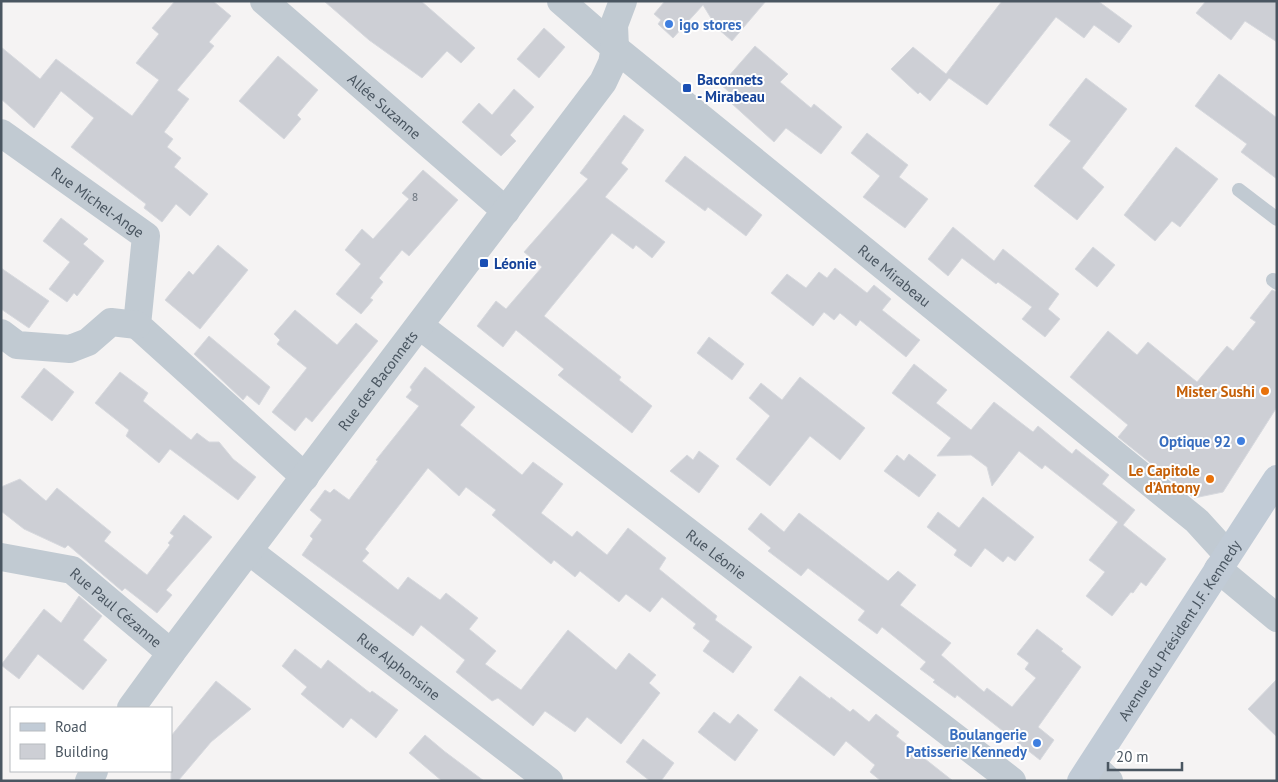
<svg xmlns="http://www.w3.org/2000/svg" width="1278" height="782" font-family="'PT Sans',sans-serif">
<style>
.building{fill:#cdcfd5;stroke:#d7d9de}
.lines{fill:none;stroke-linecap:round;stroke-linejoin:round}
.lane{stroke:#c1cad2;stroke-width:14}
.street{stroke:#c1cad2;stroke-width:28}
.secondary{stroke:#c1cbd6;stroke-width:28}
.shop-dot{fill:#3f7fe0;stroke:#fff;stroke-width:2}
.transit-dot{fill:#1a4fb4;stroke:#fff;stroke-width:2}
.food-dot{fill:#e8710a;stroke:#fff;stroke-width:2}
.labels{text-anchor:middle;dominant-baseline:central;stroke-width:4;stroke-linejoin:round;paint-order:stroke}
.number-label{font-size:12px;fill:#6b747e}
.shop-label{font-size:15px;font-weight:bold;fill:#366cbe;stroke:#fff;text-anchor:end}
.transit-label{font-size:15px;font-weight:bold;fill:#164399;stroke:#fff;text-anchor:start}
.street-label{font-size:15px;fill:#4a5661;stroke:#fff}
.food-label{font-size:15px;font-weight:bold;fill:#c56008;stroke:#fff;text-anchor:end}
</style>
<rect width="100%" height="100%" fill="#f5f3f3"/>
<!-- building -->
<path class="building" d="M175 1H213L231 16 209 42 214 46 177 90 189 99 164 132 173 139 167 147 181 158 174 167 208 194 190 216 176 204 162 222 144 208 146 204 71 147 94 118 61 91 34 128 1 99V47L40 79 56 59 132 116 159 80 136 63 159 34 152 28Z
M324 1H421L475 48 461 63 447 51 422 78 369 40Z
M665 1H766L732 41 717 28 703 5 673 38 658 24 661 20 654 14Z
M1002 1H1098L1132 26 1119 43 1094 25 1084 38 1056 17 987 105 949 78 930 101 920 92 918 94 891 69 913 47 946 74Z
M1206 1H1277V42L1245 21 1231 40 1196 13Z
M544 28 565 47 539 78 517 59Z
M755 46 788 74 780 82 811 108 814 104 842 127 821 154 786 128 774 142 730 102 734 96 721 85Z
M278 56 318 90 297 115 301 119 284 139 239 101Z
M1219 74 1277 118V179L1241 152 1247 144 1195 106Z
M1086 78 1127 109 1082 168 1104 187 1077 220 1034 186 1071 141 1049 125Z
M514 89 534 107 510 135 516 141 501 156 462 122 479 103 492 115Z
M624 115 644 130 621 163 628 169 605 197 665 242 652 258 636 245 633 249 612 233 544 316 621 377 619 380 652 406 632 433 558 375 564 369 516 330 503 347 477 326 496 301 506 309 542 267 524 252 588 179 580 173Z
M867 133 908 165 899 177 928 199 905 228 863 197 880 176 851 153Z
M1176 147 1218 179 1180 227 1172 221 1155 241 1124 215Z
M685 156 762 215 746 236 708 207 705 211 665 181Z
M423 170 458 200 409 256 402 250 379 278 383 282 370 298 373 300 361 314 336 294 361 264 345 250 362 229 373 239 409 199 402 193Z
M61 218 88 239 83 244 104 261 77 296 74 293 67 302 49 289 70 262 43 241Z
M953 227 994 261 1003 249 1059 294 1048 309 1060 319 1045 337 1022 319 1032 307 998 282 996 284 962 258 948 276 928 259Z
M218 245 248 270 200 329 165 300 189 271 193 275Z
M1093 247 1115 265 1097 287 1075 269Z
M1 268 49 301 29 328 1 309Z
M835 268 867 293 874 285 891 299 882 310 920 340 906 357 860 320 856 326 840 313 834 320 824 312 813 326 771 293 787 274 806 288 819 272 827 278Z
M1272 290 1277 292V407L1223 492 1194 498 1118 437 1128 425 1070 377 1108 331 1137 355 1148 342 1197 382 1227 346 1233 351 1256 322 1250 318Z
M295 310 337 345 356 323 378 341 312 422 306 417 295 431 272 412 307 368 277 344 280 340 274 334Z
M209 336 270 387 259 405 247 395 243 400 194 354Z
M709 337 744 364 732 380 697 353Z
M914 364 947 390 936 403 971 430 994 402 1033 432 1038 426 1072 454 1076 449 1109 475 1102 484 1135 510 1123 525 1166 559 1146 586 1141 582 1133 593 1131 592 1112 616 1086 596 1105 572 1089 560 1118 522 1045 465 1042 469 1019 451 992 486 987 467 971 455 937 456 951 438 892 393Z
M425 367 475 407 460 425 522 475 533 462 563 484 541 513 572 537 577 531 607 555 628 528 666 558 659 569 717 616 715 620 752 647 733 673 703 651 710 641 693 628 696 624 662 597 650 612 626 594 619 602 580 571 575 577 554 560 551 564 492 515 496 510 466 487 459 496 428 468 365 549 369 553 362 561 398 590 408 577 440 600 446 593 478 618 469 629 496 651 485 664 521 690 568 630 616 670 629 653 656 675 649 683 660 693 621 744 587 717 575 732 545 711 533 726 498 698 492 701 456 672 465 660 421 625 413 636 302 555 313 539 310 536 322 520 310 510 325 490 330 493 334 489 349 500 378 461 376 460 419 406 406 397 412 390 410 387Z
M44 368 74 392 52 421 21 397Z
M120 372 148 393 143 401 191 440 197 433 209 442H219L233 459 256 477 238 500 170 449 159 463 126 436 129 430 95 403Z
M800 377 865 428 840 460 810 436 770 486 736 459 770 416 749 398 761 383 782 400Z
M699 451 719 466 699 493 670 471 687 455 693 460Z
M909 454 936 475 919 497 884 471 897 455 904 461Z
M20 479 46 501 57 488 111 532 104 541 147 575 170 545 168 543 174 536 170 533 184 515 212 537 166 590 172 595 157 613 125 588 122 591 68 545 65 548 24 529 1 511V487Z
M983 497 1034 537 1015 561 1008 556 1003 562 985 548 971 567 954 555 957 550 927 527 938 512 959 528Z
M761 513 784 532 799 513 888 581 898 571 916 585 900 605 951 643 941 655 984 692 987 688 1012 707 1036 678 1025 669 1029 663 1017 654 1037 629 1063 649 1061 651 1081 667 1038 727 1054 740 1040 760 957 695 955 698 933 682 935 680 920 669 926 662 882 627 877 634 858 620 865 611 808 568 801 576 768 551 771 548 748 529Z
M79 596 102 616 83 640 107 660 83 690 38 654 19 679 1 665 44 609 61 623Z
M295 649 321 669 328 660 370 693 372 691 398 710 376 738 351 718 343 728 301 694 307 687 282 666Z
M800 676 830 699 831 697 850 712 853 709 869 722 876 714 899 732 896 736 953 781H881L870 772 875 765 846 741 834 756 774 710Z
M1277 679V737L1248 709Z
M216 681 251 709 211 742 178 781H171V736Z
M714 712 730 724 738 714 758 730 735 761 698 732Z
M425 735 444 751 484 781H442L409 753Z
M643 739 674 763 661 781H650L626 762Z"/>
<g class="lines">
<!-- lane -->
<path class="lane" d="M1239 190 1277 219
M1273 280 1277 283"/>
<!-- street -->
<g class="street">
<path id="s1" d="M264 1 506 211"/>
<path id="s2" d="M561 1 615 48 1197 521 1227 554"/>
<path id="s3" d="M1 133 146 236 137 325 305 477"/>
<path id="s4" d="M420 326 1012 781"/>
<path d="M1 333 17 345 70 349 88 342 111 322 137 325"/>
<path id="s5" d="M249 551 549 781"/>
<path id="s6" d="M1 557 72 570 171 653"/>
<path d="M1218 569 1277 618"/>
<path id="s7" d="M131 708 171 653 603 82 612 63 615 48 614 25 623 1"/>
<path d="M1092 765 1109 781"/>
<path d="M89 781 94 771"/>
</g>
<!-- secondary -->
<path class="secondary" id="s8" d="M1081 781 1277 479"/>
</g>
<!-- markers -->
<g class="shop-dot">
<circle cx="669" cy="24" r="5"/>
<circle cx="1241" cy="441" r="5"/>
<circle cx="1037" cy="743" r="5"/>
</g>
<g class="transit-dot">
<rect x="682" y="83" width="10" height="10" rx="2.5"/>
<rect x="479" y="258" width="10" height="10" rx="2.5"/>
</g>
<g class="food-dot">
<circle cx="1265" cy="391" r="5"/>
<circle cx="1210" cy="479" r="5"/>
</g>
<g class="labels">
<!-- number labels -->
<g class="number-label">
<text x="415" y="196">8</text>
</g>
<!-- shop labels -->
<g class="shop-label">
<text x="679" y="24" text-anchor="start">igo stores</text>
<text x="1231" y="441">Optique 92</text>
<text x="1027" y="734">Boulangerie<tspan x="1027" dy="17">Patisserie Kennedy</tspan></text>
</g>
<!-- transit labels -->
<g class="transit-label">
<text x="697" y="79">Baconnets<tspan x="697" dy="17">- Mirabeau</tspan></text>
<text x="494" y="263">Léonie</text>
</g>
<!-- street labels -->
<g class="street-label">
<text stroke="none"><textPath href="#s1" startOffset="160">Allée Suzanne</textPath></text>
<text stroke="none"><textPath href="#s3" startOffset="119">Rue Michel-Ange</textPath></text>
<text stroke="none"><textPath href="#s2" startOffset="432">Rue Mirabeau</textPath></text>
<text stroke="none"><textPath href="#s7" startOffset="410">Rue des Baconnets</textPath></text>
<text stroke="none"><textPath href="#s4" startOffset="374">Rue Léonie</textPath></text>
<text stroke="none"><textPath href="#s6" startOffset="130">Rue Paul Cézanne</textPath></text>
<text stroke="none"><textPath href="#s8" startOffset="180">Avenue du Président J.F. Kennedy</textPath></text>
<text stroke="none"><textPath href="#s5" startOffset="189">Rue Alphonsine</textPath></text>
</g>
<!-- food labels -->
<g class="food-label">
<text x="1255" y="391">Mister Sushi</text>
<text x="1200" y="470">Le Capitole<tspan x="1200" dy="17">d’Antony</tspan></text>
</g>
</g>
<!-- border -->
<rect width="1278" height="782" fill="none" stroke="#4a5661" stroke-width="5"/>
<!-- legend -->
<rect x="10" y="707" width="162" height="65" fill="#ffffff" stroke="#b7bbc0"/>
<rect x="20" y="723" width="25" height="8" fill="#c1cbd6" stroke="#b7bbc0"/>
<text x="55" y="732" font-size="15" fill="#4a5661">Road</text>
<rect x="20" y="744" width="25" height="15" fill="#cdcfd5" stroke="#b7bbc0"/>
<text x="55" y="757" font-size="15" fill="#4a5661">Building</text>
<!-- scale -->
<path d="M1108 762v8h74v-8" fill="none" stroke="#4a5661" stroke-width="2.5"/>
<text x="1116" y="762" font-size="15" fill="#4a5661" stroke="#ffffff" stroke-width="4" paint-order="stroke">20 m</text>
</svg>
